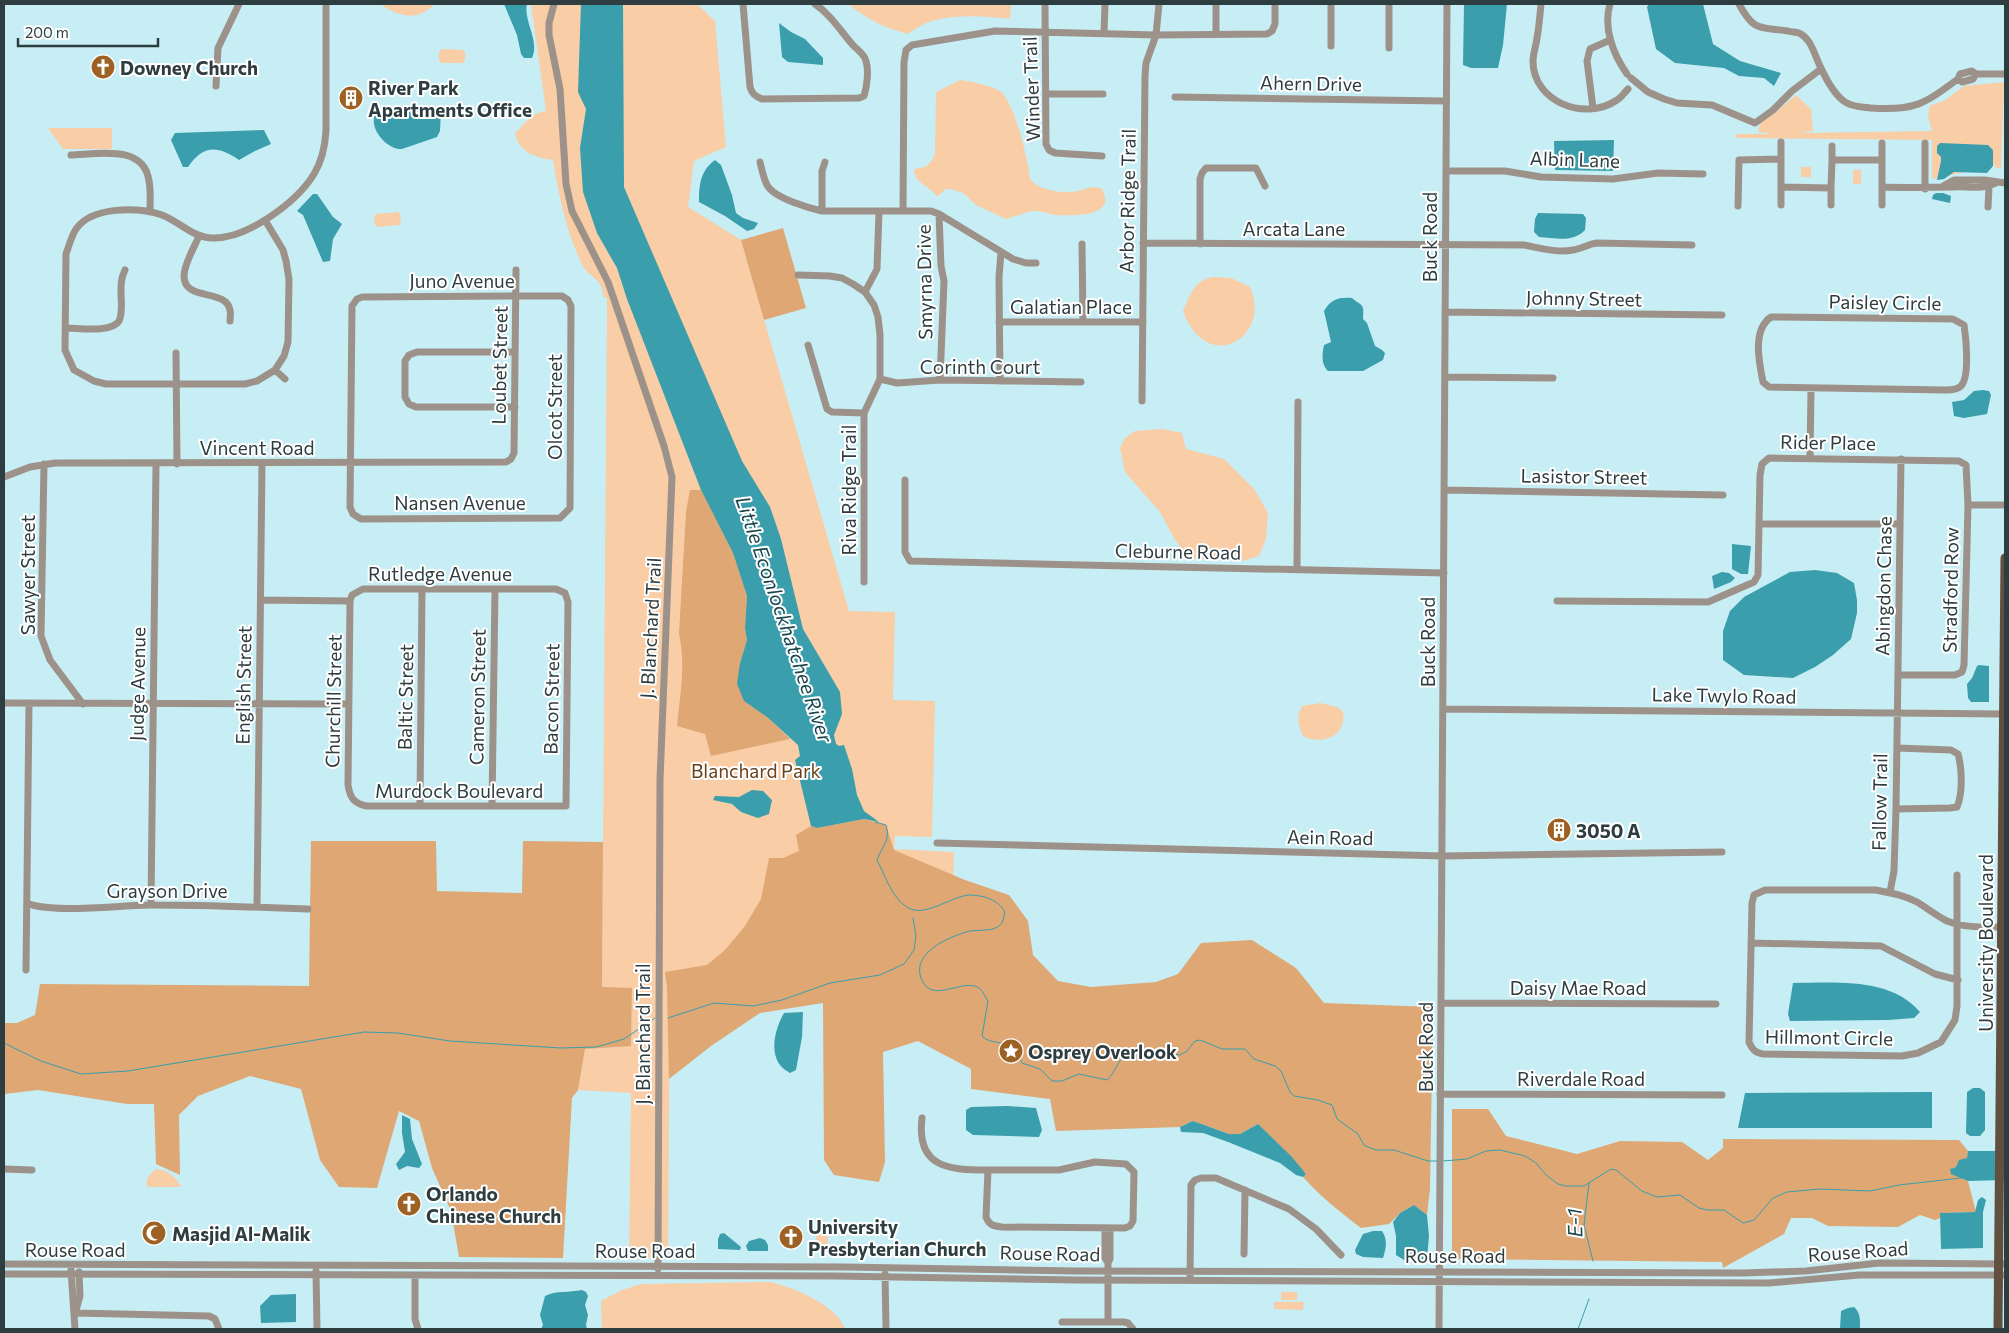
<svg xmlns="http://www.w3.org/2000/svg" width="2009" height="1333" font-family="Commissioner,sans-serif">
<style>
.green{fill:#f9cda6}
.forest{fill:#dea774}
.water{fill:#3a9eac}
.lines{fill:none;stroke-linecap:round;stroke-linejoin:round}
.stream{stroke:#3a9eac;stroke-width:1}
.minor{stroke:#9d9289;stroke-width:7}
.major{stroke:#614f3f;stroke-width:9}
.labels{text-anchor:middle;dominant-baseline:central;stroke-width:4;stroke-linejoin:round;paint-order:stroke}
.poi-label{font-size:19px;font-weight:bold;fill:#2e3d3f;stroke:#fff;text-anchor:start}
.street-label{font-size:19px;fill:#2e3d3f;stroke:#fff}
.park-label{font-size:19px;fill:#68421c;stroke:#fff}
.water-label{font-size:20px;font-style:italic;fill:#1a464d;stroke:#fff}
</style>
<rect width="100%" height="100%" fill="#c8eef5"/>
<!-- green -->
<path class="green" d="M381 4H435C431 7 427 11 422 13 410 20 390 12 381 4Z
M531 4H697L715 21 726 147 694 161 688 207 741 240 849 611 895 612 893 700 935 701 932 837 895 836 894 849 954 852 950 994 670 989 668 1258H629L631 1093 578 1090 585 1049 631 1045 632 988H602L607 298 603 297C603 278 590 279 583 266 566 233 559 196 553 160 536 158 518 152 515 133 524 124 533 112 546 111Z
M848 4H1011L1010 19C985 16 957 14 932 21 924 23 915 29 908 34 884 28 867 19 848 4Z
M442 49 464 50 465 52V61L463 63H442L439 61V52Z
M960 80C971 82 992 85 1001 92 1015 104 1028 160 1030 179 1039 191 1064 194 1078 191 1086 189 1092 186 1101 188 1120 217 1072 216 1055 215 1049 214 1042 211 1036 211 1027 211 1015 217 1006 219L976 205 963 193 951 189H946L937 197C930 185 914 184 914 169 925 168 931 165 935 154L936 92Z
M2004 82 2001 168H1996L1993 163 1969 171 1932 179V140L1736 138 1735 134H1773L1758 132 1761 119 1777 111 1796 95 1811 109 1813 131 1800 133 1932 131 1928 116 1929 108 1931 105 1944 101 1964 86Z
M48 128H112V149H63Z
M1801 167H1811V177H1801Z
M1853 170H1861V184H1853Z
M398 212 400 214 401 223 399 225 378 227 375 225 374 217 376 214Z
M1213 277 1231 278 1250 287C1273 338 1206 376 1183 311 1190 295 1194 280 1213 277Z
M1162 429 1182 433 1186 449 1224 459 1254 489 1268 513 1266 539 1259 556 1242 561 1188 558 1174 538 1160 512 1125 472 1120 448 1125 438 1135 431Z
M1320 703 1337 707 1343 712C1347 736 1322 746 1303 736 1298 724 1296 718 1302 706Z
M156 1169C168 1170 176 1177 181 1187H148C144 1179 150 1174 156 1169Z
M816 1234H828V1243L824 1248 821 1243H816Z
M770 1282C793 1287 837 1305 845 1329H602L601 1301 622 1290 641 1284Z
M1281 1292H1297V1300H1281Z
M1274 1302H1304L1303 1310 1274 1309Z"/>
<!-- forest -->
<path class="forest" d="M783 228 806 308 764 320 741 240Z
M690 490H701L733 553 747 596 745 628 747 640 740 663 744 701 767 717 790 739 711 756 705 734 677 726C680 695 686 665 679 634L686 512Z
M864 819 886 825 894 850 965 880 1009 895 1028 921 1033 955 1058 981 1091 987 1156 982 1178 974 1201 943 1252 940 1296 968 1324 1003 1433 1007 1430 1189 1427 1215 1414 1205 1400 1213 1389 1224 1361 1228C1340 1212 1321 1197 1303 1177L1306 1174 1258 1124 1240 1134H1229L1193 1121 1180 1127 1056 1131 1050 1099 971 1089V1069L918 1041 883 1052 885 1162 879 1182 834 1175 824 1160 823 1003 760 1013 711 1046 669 1079 667 987 665 972 707 965 725 950 745 926 761 899 769 858H783L799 851 796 835 811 826 817 828Z
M311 841H436L437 891 522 893 523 841 603 842 602 987 632 988 631 1046 585 1049 578 1090 572 1098 563 1258 459 1257 451 1211 432 1168 419 1121 399 1111 377 1188 339 1187 320 1160 301 1089 250 1076 198 1096 179 1115 180 1175 156 1164 154 1104H127L38 1090 4 1094V1023H17L35 1015 40 984 309 986Z
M1452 1109H1488L1506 1136 1577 1154 1620 1141 1682 1142 1708 1160 1723 1148V1139L1959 1140 1968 1151 1967 1159 1956 1167 1951 1169V1173L1968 1181 1976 1212 1940 1213V1218L1935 1220 1920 1215 1898 1227 1828 1226 1812 1218H1791L1784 1234 1723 1268 1722 1262 1452 1259Z"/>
<!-- water -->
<path class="water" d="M504 4H527C523 21 540 40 532 58H524L521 54 517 35Z
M581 4H623L624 187 742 461 770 507 781 539 803 629 840 692 842 714 834 735 836 744 839 746 844 745 852 769 857 795 864 811 879 822 864 819 817 828 811 826 795 760 800 756 798 745 767 717 744 701 737 684 740 663 747 640 745 628 747 596 733 553 701 490 627 299 617 268 597 233 583 192 580 148 586 109 578 92Z
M1464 4H1507L1503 45 1498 68H1471L1463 65Z
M1649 4H1703L1713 44 1740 61 1781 73 1774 86 1764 78 1739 76 1724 68 1675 63 1656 49 1647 7Z
M779 23 791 32 805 39 823 58V65L788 62 782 57Z
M428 107 441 110 440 131 437 137 402 149C387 150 367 127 376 113Z
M264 130 271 144 255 151 239 160C218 146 204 144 188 167H183L171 140 175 133Z
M1614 140 1613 171 1555 170 1554 141Z
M1940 143 1988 145 1993 150V166L1987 173 1954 172 1944 179 1937 180 1941 161V157L1937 153V146Z
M715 160 721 165 732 195 736 213 743 218 758 223 754 229 747 231 725 216 699 202C699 185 700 171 715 160Z
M1936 193H1943L1951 196 1950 203 1932 199 1933 195Z
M313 194H317L333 217 342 224 333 239 330 261 323 262 303 215 297 211Z
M1538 213 1583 214 1586 218 1585 230C1573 243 1555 238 1539 237L1534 232 1535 219Z
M1352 298C1363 307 1364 303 1363 319L1367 323 1375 346 1382 350 1385 353 1383 360 1363 371H1328C1321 364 1322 355 1324 345L1331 342 1324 311C1331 299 1339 297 1352 298Z
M1983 390 1989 391 1991 395 1987 414 1964 418 1954 416 1952 402 1964 400 1974 391Z
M1732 544 1751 546 1748 574H1741L1732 569Z
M1815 570 1837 573 1854 583 1857 600V613L1851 639 1833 655 1815 667 1793 678 1744 675 1723 660V631L1730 611 1744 597 1790 572Z
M1722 572 1729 573 1735 578 1731 582 1714 589 1712 576Z
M1979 665 1989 666V702H1971L1968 698 1967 684 1972 678 1977 666Z
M752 790 763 791 772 800 769 814 758 818 741 812 732 804 713 800 715 796 739 797Z
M1793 983C1836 983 1890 977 1920 1012L1914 1018 1888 1020 1790 1021 1788 1014Z
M803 1012 802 1037 796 1070 790 1073C787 1071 782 1068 780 1065 769 1050 776 1027 784 1013Z
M1973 1088H1980L1985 1092V1130L1980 1136H1970L1966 1133 1967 1092Z
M1932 1092V1128H1738L1745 1093Z
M1007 1106 1036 1108 1042 1130 1039 1137 973 1135 966 1130V1110L971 1107Z
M402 1115 410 1119 412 1139 422 1164 419 1168 407 1166 399 1170 396 1164 405 1152 402 1133Z
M1193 1121 1229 1134H1240L1258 1124 1291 1156 1306 1174 1303 1177 1296 1175 1280 1163 1228 1142 1203 1133 1181 1132 1180 1127Z
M1968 1151H2005V1180L1968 1181 1951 1174 1950 1169 1956 1167 1959 1160 1967 1158Z
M1982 1197 1986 1200 1983 1212V1248L1941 1249 1940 1213 1975 1212 1978 1200Z
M1414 1205 1427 1215 1429 1236 1427 1259 1404 1260 1396 1255V1236L1393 1222 1400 1213Z
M1373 1231H1382C1388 1239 1386 1249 1383 1258L1363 1257 1356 1254 1355 1250 1363 1234Z
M724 1233 741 1247 740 1250 718 1249V1239L720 1234Z
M760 1238 765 1240 768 1245V1251H748L746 1246 749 1241Z
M582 1290 586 1292 588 1296 585 1305 588 1315 586 1325 587 1329H541L543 1325 540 1315 545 1296C556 1290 569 1293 582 1290Z
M296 1294V1322L261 1323 260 1306 271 1295Z
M1854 1307C1861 1313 1860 1321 1860 1329H1840L1841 1311 1848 1308Z"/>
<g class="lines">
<!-- stream -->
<path class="stream" d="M875 822 886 825C891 840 882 846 877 860 885 875 893 902 911 909 926 916 953 896 969 895 975 895 982 896 988 898 993 900 1000 904 1003 909 1005 911 1005 913 1004 916 1002 935 979 928 966 932 947 938 912 953 921 978 931 1006 963 977 979 988 983 991 985 997 988 1001L982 1036C990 1045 1005 1040 1013 1048 1017 1052 1019 1058 1022 1063L1040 1069 1052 1081H1062L1079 1074 1107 1080C1116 1072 1116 1062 1127 1054L1152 1059 1162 1053 1180 1055 1187 1051 1195 1041 1200 1040 1222 1049H1245L1254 1059 1275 1066 1281 1071 1290 1092 1294 1096 1318 1100 1332 1105 1337 1119 1358 1134 1364 1145 1368 1147 1376 1150H1394L1428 1161H1437
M668 1018 714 1003 753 1006 782 1000 830 983 880 975 904 964 914 950 916 936 913 918
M4 1043 41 1061 81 1074 128 1071 364 1032 398 1033 450 1041 561 1048 596 1047 624 1039 655 1018
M1443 1161 1467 1159 1486 1151 1500 1150 1525 1156 1536 1163 1546 1175 1558 1184 1566 1186H1584L1611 1169 1616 1170 1642 1191 1657 1197 1680 1195 1699 1208 1707 1210H1724L1743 1223 1754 1220 1773 1198 1787 1192 1820 1189 1870 1191 1899 1185 1961 1178
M1589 1183 1584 1225 1593 1261
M1578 1329 1589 1299"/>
<!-- minor -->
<path class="minor" d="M554 4 549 23V35L560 89 566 184 572 211 608 282 664 446 672 477 660 780 658 1269
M743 4 750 87C752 94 755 96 762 99L859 98 864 96C867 86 869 71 866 61 864 53 857 50 852 44 839 29 831 15 815 4
M1045 4 1046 144 1049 150 1055 153 1102 156
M1216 4V33
M1541 4C1540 15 1539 27 1537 38 1536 46 1533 54 1533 61 1533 102 1585 122 1617 100 1621 98 1624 93 1628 89
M1610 4C1603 28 1613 54 1627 74
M1739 4C1754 32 1760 27 1788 31 1791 32 1796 32 1799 33 1812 39 1815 57 1821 68 1826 79 1835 95 1845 102 1852 107 1863 107 1871 108 1915 111 1924 104 1958 79L1960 74 1972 71 1976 74 1973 79 1962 82 1958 79
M1104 33 1105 4
M1331 46V4
M1389 48V4
M1976 74H2005
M1631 78 1648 92 1664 99 1677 103 1712 105 1755 123 1773 110 1792 91 1821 69
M216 86 218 48 239 4
M1047 94H1103
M1175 97 1446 101
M1593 108 1587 61 1590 49 1610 40
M71 155C98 154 144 144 149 181 151 191 150 202 150 212
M1781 159V142
M1832 160V146
M1882 160V143
M760 162C762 170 764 182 769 188 778 199 809 208 822 211H931L939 214 1013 259 1026 263H1036
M1446 171H1505L1541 177 1613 179 1658 173 1703 174
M1943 186 1954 180H1985L2005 183
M1925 189V143
M1781 205V187
M1831 205V188
M1882 205V187
M1738 206 1739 160 1781 159V187L1831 188 1832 160H1882V187C1906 188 1929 187 1953 187 1968 186 1983 190 1996 183
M1988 207 1989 187
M822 211V171L825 162
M903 211 904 62 906 50 912 45 995 31 1156 35 1267 34 1272 31 1275 24V4
M939 214 941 266 944 281 940 380
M265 220 283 250 286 261 289 279 288 342 284 356 275 370 257 381 245 384H106L94 381 74 370 65 350 66 254C69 246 71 237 76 229 92 206 138 207 162 215 180 222 193 238 213 238 247 239 297 202 314 174 322 161 325 147 326 131V4
M199 236C194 248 184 264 184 276 184 302 226 288 230 310 231 313 230 318 230 321
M1143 243 1524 245C1540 248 1557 253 1573 250 1581 249 1588 244 1597 243L1692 245
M1082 244 1083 322
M1200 244V179L1202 173 1206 168H1256L1265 186
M798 275 830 276 842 278 853 284 865 292 874 305 878 317 880 335V379L864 413V582
M865 292 877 269 879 211
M516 296H562L568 300 571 306 570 508 560 518 361 519 353 514 350 507 352 306 357 299 362 297Z
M1445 312 1722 315
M1771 317 1953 319 1964 325C1966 337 1970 377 1961 386 1957 390 1951 390 1946 390L1769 387 1763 382C1759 362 1752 330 1771 317Z
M999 322H1143
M66 328C79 328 112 333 119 321 123 313 121 301 121 293 121 284 121 278 125 270
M808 345 827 409 832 412 864 413
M176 353 177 464
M275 370 285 379
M1445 377 1553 378
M880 379 897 383 940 380 1081 382
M1000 381 999 277 1001 252
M1142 401 1145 76 1146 63 1156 35 1159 4
M515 407H416L409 404 405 397V361L409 355 417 352H515
M1810 458 1811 389
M44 464 41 636 50 660 83 704
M4 477 30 467 55 463 506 462 511 459 514 453 516 270
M905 480V552L910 561 1444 573
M1445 490 1723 495
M1968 505H2005
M1760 524H1900
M1297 570 1298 402
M363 589H556L565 593 568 602 566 806H366C353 803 350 797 348 785L350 601 352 595Z
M261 600 350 601
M1557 601 1708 602 1754 582 1758 575 1760 475 1762 464 1769 458 1959 461 1966 465 1968 505 1964 665 1962 672 1955 675H1899
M4 703 349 704
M1443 709 2005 714
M420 805 422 589
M492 806 495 589
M1896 809 1950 808 1957 807C1963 793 1962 768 1958 754L1951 750 1897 748
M937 843 1443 856 1722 852
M1957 875V1006L1955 1020 1941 1042 1918 1053 1902 1056 1763 1054C1755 1053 1752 1049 1749 1042L1752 903 1754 895 1765 890H1876C1891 893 1904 895 1917 902 1927 908 1937 916 1947 921 1965 928 1983 927 2001 927
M1890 892 1894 871 1896 809 1901 459
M27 903C51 914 122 905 152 905 204 905 256 907 308 909
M151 905 156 464
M257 907 262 463
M1751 943 1881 946 1935 974 1958 980
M26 970 29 703
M1441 1003 1716 1004
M1440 1094 1722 1095
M922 1118C916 1168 949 1170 988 1170
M1095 1162 1126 1164 1134 1172 1133 1221 1130 1226 1125 1228 1002 1227C993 1226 989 1225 986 1217L988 1170H1059Z
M4 1169 32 1170
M1105 1228V1258L1108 1263
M1244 1254 1245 1190
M4 1264 846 1267 1076 1271 1743 1273 1806 1271 1879 1263 2005 1264
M71 1270 75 1329
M316 1271 317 1329
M4 1274 835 1276 1076 1280 1769 1283 1859 1275H2005
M885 1274 886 1329
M415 1275V1319L418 1329
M1190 1280 1191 1185 1195 1180 1201 1178H1216L1289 1209 1316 1229 1341 1255
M76 1310 80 1296 79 1272
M75 1313 209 1316 215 1319 219 1329
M1062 1322H1124L1128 1323 1133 1329
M1108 1322V1263L1110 1259V1228
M1439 1329 1447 4"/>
<!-- major -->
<path class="major" d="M1998 1329 2005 558"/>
</g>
<!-- icons -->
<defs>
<symbol id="church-disc" viewBox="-11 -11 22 22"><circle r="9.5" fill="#9d6223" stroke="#fff"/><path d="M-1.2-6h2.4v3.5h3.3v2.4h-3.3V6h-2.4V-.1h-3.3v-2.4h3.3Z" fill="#fff"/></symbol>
<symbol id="building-disc" viewBox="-11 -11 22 22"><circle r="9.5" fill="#9d6223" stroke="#fff"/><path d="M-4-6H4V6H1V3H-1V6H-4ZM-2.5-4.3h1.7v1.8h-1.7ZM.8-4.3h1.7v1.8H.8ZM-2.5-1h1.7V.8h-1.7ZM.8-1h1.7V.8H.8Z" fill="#fff"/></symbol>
<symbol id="sight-disc" viewBox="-11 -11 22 22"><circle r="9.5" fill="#9d6223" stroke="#fff"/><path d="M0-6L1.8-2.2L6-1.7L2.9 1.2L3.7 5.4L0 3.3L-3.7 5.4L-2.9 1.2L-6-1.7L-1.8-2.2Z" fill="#fff"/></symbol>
<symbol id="mosque-disc" viewBox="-11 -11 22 22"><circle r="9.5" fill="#9d6223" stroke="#fff"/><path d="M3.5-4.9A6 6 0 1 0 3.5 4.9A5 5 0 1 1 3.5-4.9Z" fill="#fff"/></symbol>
</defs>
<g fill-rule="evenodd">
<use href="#church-disc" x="89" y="53" width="28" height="28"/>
<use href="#building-disc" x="337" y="84" width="28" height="28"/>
<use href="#building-disc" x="1545" y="816" width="28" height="28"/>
<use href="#sight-disc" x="997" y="1037" width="28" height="28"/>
<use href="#church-disc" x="395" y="1190" width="28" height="28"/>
<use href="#mosque-disc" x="140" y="1219" width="28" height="28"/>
<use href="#church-disc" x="777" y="1223" width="28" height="28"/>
</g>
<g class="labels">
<!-- poi labels -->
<g class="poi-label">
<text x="120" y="67">Downey Church</text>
<text x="368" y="87">River Park<tspan x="368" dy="22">Apartments Office</tspan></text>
<text x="1576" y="830">3050 A</text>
<text x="1028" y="1051">Osprey Overlook</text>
<text x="426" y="1193">Orlando<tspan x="426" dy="22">Chinese Church</tspan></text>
<text x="808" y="1226">University<tspan x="808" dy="22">Presbyterian Church</tspan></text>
<text x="172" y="1233">Masjid Al-Malik</text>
</g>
<!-- street labels -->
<g class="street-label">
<text transform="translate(1311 83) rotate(1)">Ahern Drive</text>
<text transform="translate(1031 89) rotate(-92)">Winder Trail</text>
<text transform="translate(1575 159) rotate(2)">Albin Lane</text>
<text transform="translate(1127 201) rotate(-89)">Arbor Ridge Trail</text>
<text x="1294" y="228">Arcata Lane</text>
<text transform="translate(1429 237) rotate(-90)">Buck Road</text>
<text x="462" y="280">Juno Avenue</text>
<text transform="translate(924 282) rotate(-91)">Smyrna Drive</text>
<text transform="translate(1584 298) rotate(1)">Johnny Street</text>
<text transform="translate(1885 302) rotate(1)">Paisley Circle</text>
<text x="1071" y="306">Galatian Place</text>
<text transform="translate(499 365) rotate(-89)">Loubet Street</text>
<text x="980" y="366">Corinth Court</text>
<text transform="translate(554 407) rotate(-90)">Olcot Street</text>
<text transform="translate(1828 442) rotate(1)">Rider Place</text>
<text x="257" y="447">Vincent Road</text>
<text transform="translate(1584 476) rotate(1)">Lasistor Street</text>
<text transform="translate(848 490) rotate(-90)">Riva Ridge Trail</text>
<text x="460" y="502">Nansen Avenue</text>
<text transform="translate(1178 551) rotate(1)">Cleburne Road</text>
<text x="440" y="573">Rutledge Avenue</text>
<text transform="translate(27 575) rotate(-90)">Sawyer Street</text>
<text transform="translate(1883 586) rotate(-89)">Abingdon Chase</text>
<text transform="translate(1950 590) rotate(-89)">Stradford Row</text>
<text transform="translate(650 628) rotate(-87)">J. Blanchard Trail</text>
<text transform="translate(1427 642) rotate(-90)">Buck Road</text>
<text transform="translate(137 684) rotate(-89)">Judge Avenue</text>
<text transform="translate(243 685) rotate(-89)">English Street</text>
<text transform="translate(1724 695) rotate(1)">Lake Twylo Road</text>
<text transform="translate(405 697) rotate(-89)">Baltic Street</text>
<text transform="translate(477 697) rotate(-89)">Cameron Street</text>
<text transform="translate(551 699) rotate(-89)">Bacon Street</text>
<text transform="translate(333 701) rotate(-89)">Churchill Street</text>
<text x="459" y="790">Murdock Boulevard</text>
<text transform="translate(1879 802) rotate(-89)">Fallow Trail</text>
<text transform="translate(1330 837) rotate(1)">Aein Road</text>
<text x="167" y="890">Grayson Drive</text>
<text transform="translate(1985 943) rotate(-90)">University Boulevard</text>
<text x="1578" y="987">Daisy Mae Road</text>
<text transform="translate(642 1034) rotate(-90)">J. Blanchard Trail</text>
<text transform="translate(1829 1037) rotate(1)">Hillmont Circle</text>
<text transform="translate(1425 1047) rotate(-90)">Buck Road</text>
<text x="1581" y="1078">Riverdale Road</text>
<text x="75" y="1249">Rouse Road</text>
<text x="645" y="1250">Rouse Road</text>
<text transform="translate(1858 1251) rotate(-4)">Rouse Road</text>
<text transform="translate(1050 1253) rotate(1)">Rouse Road</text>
<text x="1455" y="1255">Rouse Road</text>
</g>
<!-- park labels -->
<g class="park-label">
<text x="756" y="770">Blanchard Park</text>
</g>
<!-- water labels -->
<g class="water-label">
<text transform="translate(785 619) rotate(71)">Little Econlockhatchee River</text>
<text transform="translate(1574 1223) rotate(-92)">E-1</text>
</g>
</g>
<!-- border -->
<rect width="2009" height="1333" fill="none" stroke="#2e3d3f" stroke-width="10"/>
<!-- scale -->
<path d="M18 38v8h140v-8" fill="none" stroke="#2e3d3f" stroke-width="2.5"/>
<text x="25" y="38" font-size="15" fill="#2e3d3f" stroke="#ffffff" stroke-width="4" paint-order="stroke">200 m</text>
</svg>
